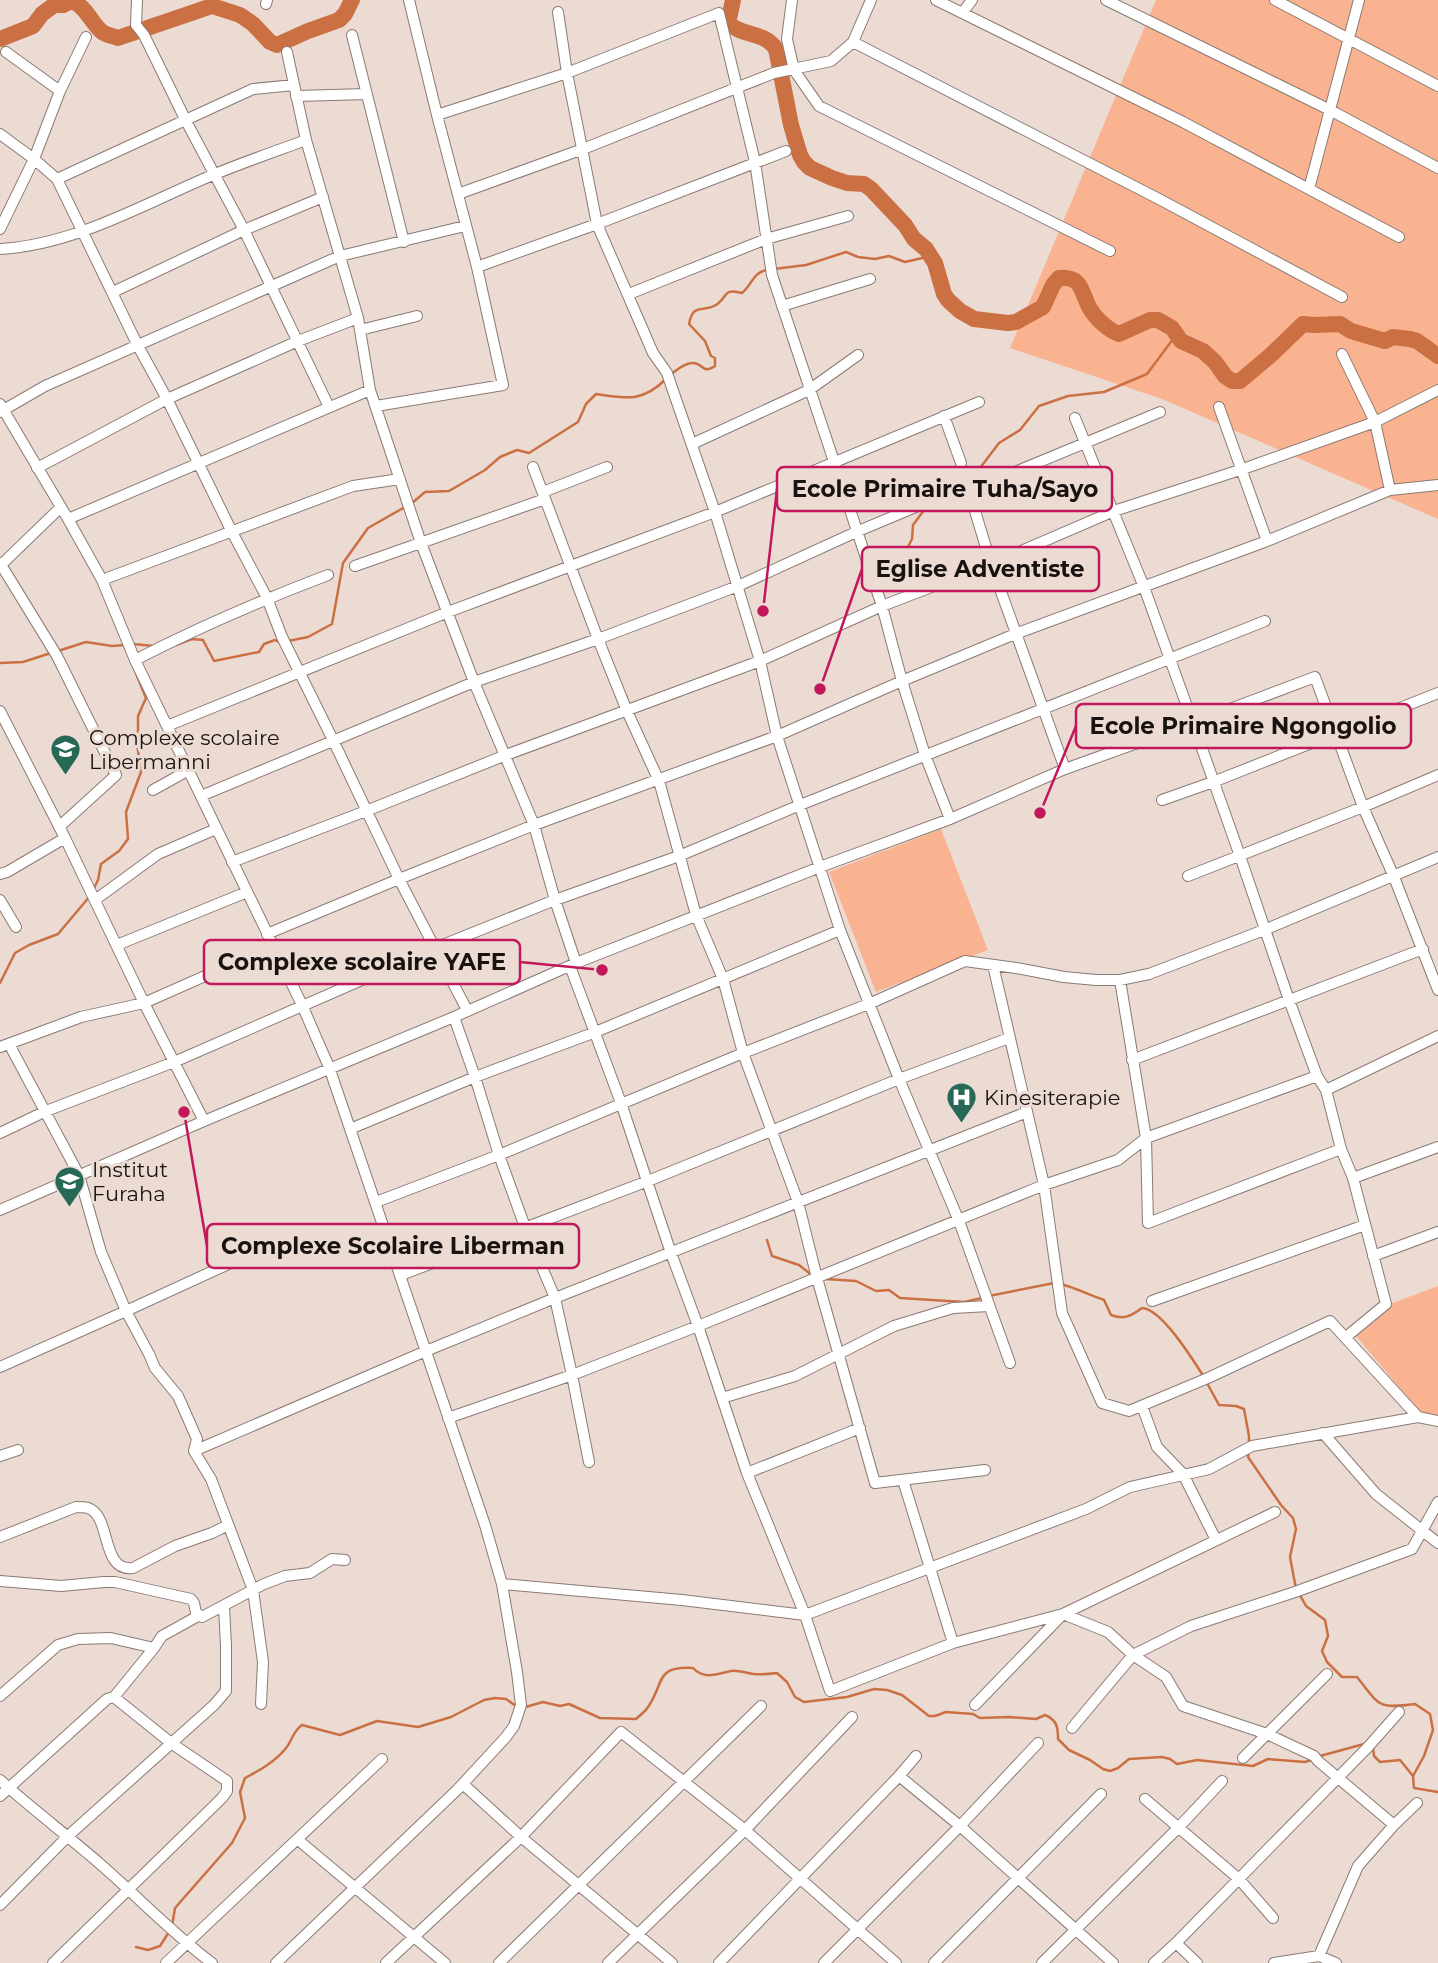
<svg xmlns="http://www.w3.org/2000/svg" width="1438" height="1963" font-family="Montserrat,sans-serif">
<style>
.green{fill:#f9b391}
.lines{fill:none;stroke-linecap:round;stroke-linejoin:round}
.stream{stroke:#ca7043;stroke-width:2.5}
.river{stroke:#ca7043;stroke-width:16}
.minor-casing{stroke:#8a7a73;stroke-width:12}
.minor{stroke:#fff;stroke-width:10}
.labels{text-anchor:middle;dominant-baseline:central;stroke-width:6;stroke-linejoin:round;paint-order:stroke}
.poi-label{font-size:21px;fill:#181310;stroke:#ecdbd3;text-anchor:start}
.leader{fill:none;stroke:#c2185b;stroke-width:2.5}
.callout-dot{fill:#c2185b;stroke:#ecdbd3;stroke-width:2.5}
.callout{fill:#ecdbd3;stroke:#c2185b;stroke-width:2.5}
.callout-label{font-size:23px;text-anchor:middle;font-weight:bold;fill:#181310}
</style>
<rect width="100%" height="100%" fill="#ecdbd3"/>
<!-- green -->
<path class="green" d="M1156 0H1438V519L1162 399 1010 348Z
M941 829 988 950 876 992 829 872Z
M1438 1286V1416L1420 1412 1356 1336 1390 1304Z"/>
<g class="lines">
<!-- stream -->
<path class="stream" d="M774 269 806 265 846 252 858 257 875 259 889 256 905 262 931 256
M670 375C675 371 686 363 692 363 703 362 702 375 715 366V358L711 356 705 341 689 324C693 303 702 312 714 306 728 299 722 287 742 293 752 285 753 272 767 270
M411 504 425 492 449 491 485 470 500 457 517 450 529 453 578 422 586 404 596 394C626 398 641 403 665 380
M902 559 912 539 913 525 948 478 953 479 959 483 966 480 980 468 999 443 1020 430 1039 406 1068 396 1104 392 1147 374 1176 335
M288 641 308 637 332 624 343 563 368 528 405 507
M133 644 154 646
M176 645 192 639 203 640 214 661 259 652 264 644 275 640 281 643
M58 651 86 642 112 646 125 645
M0 663 23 662 51 653
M93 890 98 880 101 864 119 851 128 839 126 812 141 772 136 737 138 731V716L146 698 133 666
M0 983 15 953 29 945 58 934 90 896
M767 1240 772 1256 799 1265 813 1276
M826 1279 856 1281 876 1291 889 1290 900 1298 964 1302 982 1298
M1061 1284C1076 1288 1089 1295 1104 1300L1111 1315C1124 1320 1131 1316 1142 1308 1162 1309 1193 1360 1204 1377
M989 1296 1054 1283
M1207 1383 1219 1405 1236 1406 1244 1409 1249 1436V1445
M1249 1452 1248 1457 1281 1505 1293 1518 1296 1529 1290 1557 1296 1589
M1300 1595 1306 1606 1325 1620 1328 1636 1322 1651 1327 1662 1342 1677H1357C1380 1706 1377 1709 1415 1704L1430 1714 1433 1730 1424 1756 1413 1776
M522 1708 543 1702 560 1706 569 1704 600 1718 636 1719C640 1715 645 1712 648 1707 665 1683 654 1666 693 1668 704 1680 717 1674 731 1671 738 1670 746 1673 754 1674 761 1675 769 1674 777 1673L787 1682 795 1697 804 1702 847 1697 874 1689 887 1690 902 1695 929 1716H935L946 1712 973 1714 980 1718 1009 1717 1036 1719 1045 1715C1057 1720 1058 1727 1058 1739L1069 1750 1090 1760 1103 1769 1110 1771 1118 1768 1129 1759 1162 1757 1170 1759 1177 1764 1197 1760 1253 1766 1268 1759 1305 1762 1314 1759
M1373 1747 1374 1756 1380 1762 1400 1760 1413 1776 1414 1788 1438 1792
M1320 1756 1364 1744
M172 1926 175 1908 232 1843 245 1818 240 1792 245 1778C260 1770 275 1762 286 1748 292 1741 293 1731 302 1725L340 1735 377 1721 418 1727 451 1717 484 1700 495 1698 506 1699 516 1706
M136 1947 148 1950 160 1946 169 1932"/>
<!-- river -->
<path class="river" d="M733 0 728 23C743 37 764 31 776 49L791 125 800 155 804 162 810 168 832 178 847 183 864 184 871 189 905 225 914 239 926 249 935 263 944 294 948 300 960 311 974 319 1008 323 1016 322 1043 307 1053 285 1059 278C1082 276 1081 291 1089 307 1095 318 1108 330 1119 334L1150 320H1158L1172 328 1181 341 1203 351 1215 362 1225 376 1232 381H1240L1272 354 1303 324 1314 325 1340 324 1351 331 1385 341 1393 337 1410 339 1417 341 1438 356
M0 39 33 26 42 14 54 5H63L71 1C86 6 90 21 101 31 105 35 113 36 118 38L212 6 240 15 253 24 270 42 277 45 308 31 339 20 345 14 352 0"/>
<defs>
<path id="minor" d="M137 0 136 25 144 35 186 121 244 230 329 407
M792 0 787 39 794 70 819 106 1110 251
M936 0 1183 122 1399 237
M1106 0 1330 110 1438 168
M1275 0 1438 86
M266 4 267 0
M558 12 567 73 597 224 653 353 667 373 670 382 715 512 760 661 777 736 840 930 899 1079 959 1221 1010 1363
M963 12 972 0
M352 35 404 242
M853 42 1159 199 1342 297
M6 52 60 91
M287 52 306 140 358 318 370 390 421 543 474 682 534 825 555 900 576 963
M296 96 367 94
M437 115 567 73 719 13 755 162 772 275 882 606 902 681 925 755 950 819
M0 134 34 159 57 179 138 346 167 399 232 532 267 598 282 637 333 740 399 879 467 1010
M57 179 253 89 294 85
M1309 189 1359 0
M458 194 583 149 774 73 831 61 853 42 871 0
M0 229 34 159 60 91 86 37
M0 249C71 245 137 208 201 180 235 165 271 153 306 140
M477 267 597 224 786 151
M113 292 244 230 323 197
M629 294 766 239 848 216
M782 306 870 279
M360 330 417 316
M1342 354 1375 422 1390 490
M0 404 68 519 102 580 135 660 302 1005 329 1067 485 1525 502 1584 517 1672 521 1705 514 1726 506 1737 458 1789 276 1963
M376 406 503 385 477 267 437 115 409 0
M1219 407 1267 541
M0 412 45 386 340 256 465 226
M944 416 961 463
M1075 418 1144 587 1193 723 1315 677 1363 807 1394 877 1438 990
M692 444 809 390 858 355
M533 467 598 639 627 711 659 781 696 915 723 979 743 1053 798 1202 817 1278 875 1483 985 1470
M37 468 167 399 298 341 358 318
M543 492 607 467
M68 519 370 390
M0 563 57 656 116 775 59 827
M0 566 61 507
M355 566 545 499
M102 580 353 486 400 479
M135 660C197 628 262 600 328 575
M0 711 65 838 144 1003 204 1121
M167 726 448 612 715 512 979 402
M1065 769 991 564 969 491 1160 412
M153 790 189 770
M201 796 474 682 598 639 738 586 856 532 923 504
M1162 800 1213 782 1438 693
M232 862 366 811 506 755 760 661 882 606 991 564 1114 511 1243 469 1375 422 1438 390
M0 874 7 872 65 838
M1188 876 1363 807 1438 775
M0 900 16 927
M95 900 158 854 216 829
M267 934 399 879 534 825 777 736 902 681 1015 634 1267 541 1390 490 1438 485
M117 945 247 892
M993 965 1044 1185 1062 1313 1102 1403 1129 1411 1208 1378 1330 1321 1418 1417 1438 1421
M570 966 621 1103 671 1253 698 1326 747 1473 805 1615 830 1691 953 1643 1063 1614 1275 1512
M1120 980 1146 1138 1148 1223 1341 1149
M454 1017 475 1077 499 1155 525 1227 555 1298 572 1375 589 1462
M9 1044 79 1175 101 1252 126 1311 149 1354 155 1368 178 1396 197 1439 194 1451 211 1479 253 1590 263 1662 261 1704
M0 1047 81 1017 144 1003 273 946
M1132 1060 1423 949
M1326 1090 1438 1036
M350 1129 475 1077 593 1033 840 930
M0 1133 46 1111 174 1062 435 948 555 900 679 856 800 805 1265 621
M1353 1178 1438 1147
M376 1202 499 1155 743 1053 871 1003 965 961 1016 968 1064 977 1096 980H1120L1149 974 1264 930 1438 857
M0 1210 204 1121 454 1017 576 963 820 867 950 819 1065 769 1193 723 1240 856 1289 1000 1317 1076 1326 1090 1341 1149 1353 1178 1386 1304 1346 1337
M1373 1256 1438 1232
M401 1275 648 1181 899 1079 1009 1038
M1152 1301 1365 1225
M0 1367 126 1311 246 1256
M722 1398 795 1376 894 1326 953 1308 989 1306
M1142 1406 1157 1447 1183 1474 1216 1540
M448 1418 572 1375 698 1326 1044 1185 1118 1160 1146 1138 1317 1076
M1323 1433 1376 1494 1438 1543
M194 1451 426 1351 555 1298 1027 1112
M0 1456 18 1450
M747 1473 860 1428
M903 1480 953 1643
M0 1537 76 1507C79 1507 85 1507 88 1508 112 1516 100 1572 133 1568L175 1546 212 1533 228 1525
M0 1581 61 1586 104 1582H115L191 1599 194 1603 196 1613 202 1617 264 1584 285 1576 310 1573 332 1559 345 1560
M502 1584 682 1600 805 1615 1086 1509 1130 1487 1209 1469 1252 1446 1418 1417
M0 1696 58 1645 78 1639 111 1638 154 1648 162 1636 198 1616
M114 1697 154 1648
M975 1705 1063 1614 1108 1632 1133 1655 1166 1677 1183 1706 1267 1734 1314 1756 1318 1761 1394 1825
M1072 1728 1133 1655 1191 1626 1295 1592 1412 1549 1438 1502
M1243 1758 1327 1674
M899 1776 960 1826 1113 1963
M0 1780C32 1809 67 1835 99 1863 137 1896 172 1933 212 1963
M463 1784 521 1837 672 1963
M0 1796 107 1699 114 1697 171 1743 227 1781V1791L222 1798 53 1963
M1145 1799 1239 1879 1273 1918
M297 1839 445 1963
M0 1905 68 1836 214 1705 226 1691V1646L224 1606
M1176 1943 1197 1963
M1319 1956 1358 1866 1394 1825 1417 1803
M166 1963 382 1759
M386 1963 521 1837 621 1732 745 1830 896 1963
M499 1963 761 1706
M608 1963 745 1830 852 1717
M719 1963 899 1776 916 1756
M824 1963 960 1826 1038 1743
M934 1963 1101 1794
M1042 1963 1179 1827 1222 1781
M1154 1963 1176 1943 1368 1747 1399 1712
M1274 1963 1319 1956 1336 1963"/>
</defs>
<!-- minor casing -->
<use href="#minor" class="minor-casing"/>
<!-- minor -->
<use href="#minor" class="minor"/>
</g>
<!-- icons -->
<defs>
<symbol id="school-pin" viewBox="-11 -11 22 30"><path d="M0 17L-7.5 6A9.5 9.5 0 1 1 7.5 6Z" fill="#276857" stroke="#ecdbd3"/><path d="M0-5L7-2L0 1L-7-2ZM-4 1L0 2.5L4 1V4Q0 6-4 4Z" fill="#fff"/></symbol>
<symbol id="hospital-pin" viewBox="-11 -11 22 30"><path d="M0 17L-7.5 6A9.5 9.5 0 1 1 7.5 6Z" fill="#276857" stroke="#ecdbd3"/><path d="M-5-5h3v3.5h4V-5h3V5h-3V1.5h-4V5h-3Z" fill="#fff"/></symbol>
</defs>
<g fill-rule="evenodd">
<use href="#school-pin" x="48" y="732" width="35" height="47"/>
<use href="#hospital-pin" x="944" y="1080" width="35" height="47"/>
<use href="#school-pin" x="52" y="1164" width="35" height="47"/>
</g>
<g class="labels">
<!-- poi labels -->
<g class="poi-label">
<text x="89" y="737">Complexe scolaire<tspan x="89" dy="24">Libermanni</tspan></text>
<text x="984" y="1097">Kinesiterapie</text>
<text x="92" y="1169">Institut<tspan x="92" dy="24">Furaha</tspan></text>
</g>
</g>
<!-- callouts -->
<path class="leader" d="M763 611L777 489M820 689L862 569M1040 813L1076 726M602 970L520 962M184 1112L207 1246"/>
<g class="callout-dot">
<circle cx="763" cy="611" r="7"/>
<circle cx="820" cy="689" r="7"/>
<circle cx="1040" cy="813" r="7"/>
<circle cx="602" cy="970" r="7"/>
<circle cx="184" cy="1112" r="7"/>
</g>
<g class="callout">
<rect x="777" y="467" width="335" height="44" rx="7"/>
<rect x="862" y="547" width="237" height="44" rx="7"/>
<rect x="1076" y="704" width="335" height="44" rx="7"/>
<rect x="204" y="940" width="316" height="44" rx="7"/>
<rect x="207" y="1224" width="372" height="44" rx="7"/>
</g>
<g class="callout-label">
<text x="945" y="497">Ecole Primaire Tuha/Sayo</text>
<text x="980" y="577">Eglise Adventiste</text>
<text x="1243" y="734">Ecole Primaire Ngongolio</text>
<text x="362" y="970">Complexe scolaire YAFE</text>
<text x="393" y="1254">Complexe Scolaire Liberman</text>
</g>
</svg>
